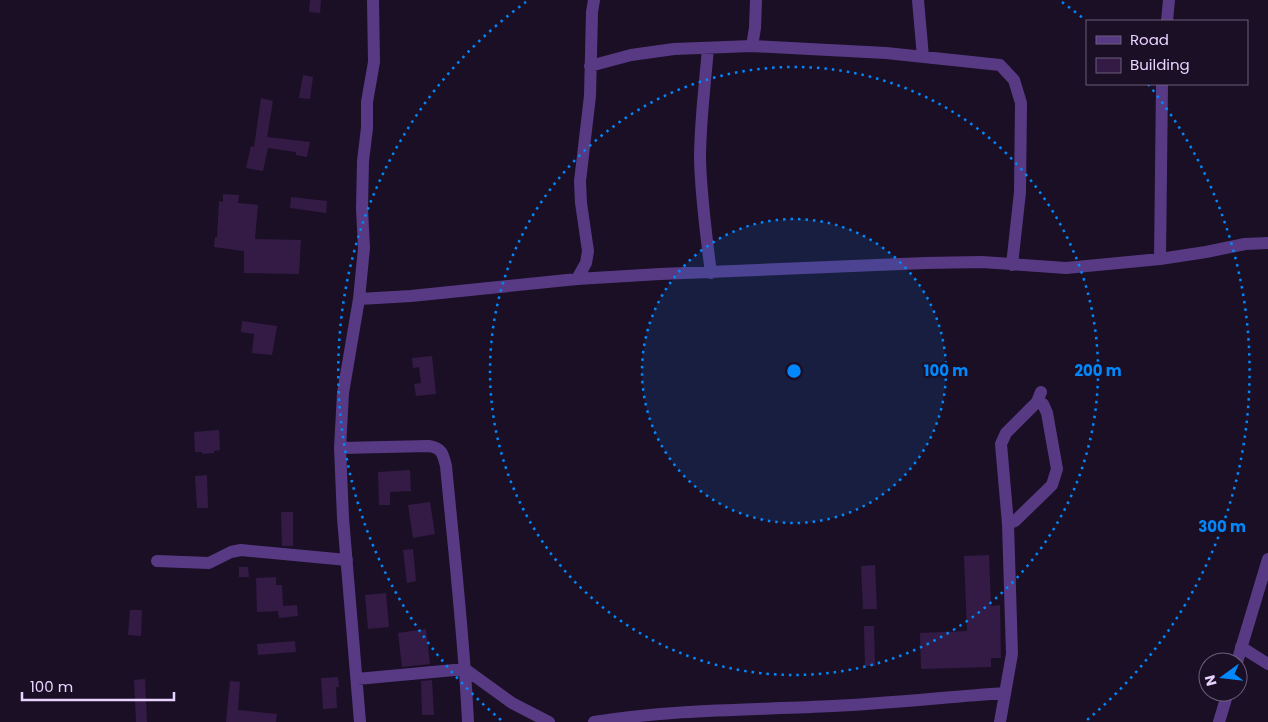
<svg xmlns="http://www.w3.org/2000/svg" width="1268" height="722" font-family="Poppins,sans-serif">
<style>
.building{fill:#341b46}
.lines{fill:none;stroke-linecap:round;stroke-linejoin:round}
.minor{stroke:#583a84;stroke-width:12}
.ring{fill:none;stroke:#0288fd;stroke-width:2.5;stroke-dasharray:2.5 5}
.centre{fill:#0288fd;stroke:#1b0f25;stroke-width:2.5}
.ring-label{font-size:15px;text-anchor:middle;font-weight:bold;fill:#0288fd;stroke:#1b0f25;stroke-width:4.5;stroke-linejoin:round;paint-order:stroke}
</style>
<rect width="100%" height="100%" fill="#1b0f25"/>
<!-- building -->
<path class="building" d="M310 0H321L320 13 309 12Z
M303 75 313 77 310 99 299 98Z
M261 98 273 101 267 137 310 142 307 157 296 155V152L268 148 263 171 246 168 251 146 254 147Z
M223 194 239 195 238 203 258 205 255 239 301 240 299 274 244 273V251L214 247 215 237H217L219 201 223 202Z
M291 197 327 201 326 213 290 208Z
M242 321 277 326 272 355 252 353 254 334 241 332Z
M432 356 436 394 416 396 414 384 421 383 419 367 413 368 412 358Z
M219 430 220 450 214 451V453L202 454V452H195L194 432Z
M410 470 411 491 390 492V505H379L378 472Z
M207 475 208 508H197L195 476Z
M430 502 435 534 413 538 408 505Z
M281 512H293V546H282Z
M413 549 416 581 407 583 403 550Z
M989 555 991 606 1000 605 1001 658H991V667L921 669 920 633 967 631 964 556Z
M875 565 877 609H863L861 566Z
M239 567H248L249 577H239Z
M276 577V585H282L283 606 297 605 298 616 279 618 278 611 257 612 256 578Z
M386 593 389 627 368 629 365 595Z
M130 610H142L141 636 128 635Z
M864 626H874L875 666H865Z
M426 629 430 664 402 667 398 633Z
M295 641 296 652 258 655 257 644Z
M338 677 339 687H336L337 708 323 709 321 678Z
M145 679 147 722H136L134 680Z
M432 680 434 715H422L421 681Z
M230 681 240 682 238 710 277 714 276 722H226Z"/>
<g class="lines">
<!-- minor -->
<path class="minor" d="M918 0 923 57
M1167 21 1169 0
M752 46 886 53 1000 65 1014 80 1021 103 1020 192 1012 265
M708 48C705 85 700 122 700 159 701 197 706 235 711 273
M590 66 631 55 674 49 752 46 755 28 756 0
M1160 259 1162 84
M577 279 586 263 588 251 581 203 580 181 590 96 592 12 594 0
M359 299 364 248 362 209 363 161 367 128V102L374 62 373 0
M340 448 429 446C442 448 443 454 446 466 454 551 464 636 468 722
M1008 524 1015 521 1052 485 1057 469 1047 413 1043 404 1037 402
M157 561 209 563 231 552 241 550 347 560
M1241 647 1268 664
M1237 662 1268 559
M357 679 465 669 512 703 549 722
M360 722 343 518 340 448 343 393 359 299 411 296 577 279 660 274 925 263 982 262 1066 268 1160 259 1206 252 1245 244 1268 243
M594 722C673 709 753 710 833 706 890 703 947 697 1004 693
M1000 722 1012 654 1008 524 1001 444 1006 433 1037 402 1041 392
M1219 722 1228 692"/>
</g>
<!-- distance rings -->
<circle cx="794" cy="371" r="152" fill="#0288fd" fill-opacity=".12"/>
<g class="ring">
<circle cx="794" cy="371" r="152"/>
<circle cx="794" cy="371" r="304"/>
<path d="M501 720A456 456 0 0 1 526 2M1062 2A456 456 0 0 1 1084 19M1148 84A456 456 0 0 1 1087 720"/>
</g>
<circle cx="794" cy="371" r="8" class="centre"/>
<g class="ring-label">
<text x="946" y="376">100 m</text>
<text x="1098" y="376">200 m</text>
<text x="1222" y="532">300 m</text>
</g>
<!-- legend -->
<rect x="1086" y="20" width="162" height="65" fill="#1b0f25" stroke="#6d5d7c"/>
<rect x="1096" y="36" width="25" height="8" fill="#583a84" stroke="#6d5d7c"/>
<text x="1130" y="45" font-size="15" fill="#e8d3ff">Road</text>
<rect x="1096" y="58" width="25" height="15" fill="#341b46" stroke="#6d5d7c"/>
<text x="1130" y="70" font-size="15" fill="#e8d3ff">Building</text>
<!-- north arrow -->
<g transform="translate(1223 677) rotate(255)"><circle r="24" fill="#1b0f25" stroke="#6d5d7c"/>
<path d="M0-4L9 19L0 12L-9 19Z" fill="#0288fd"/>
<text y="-8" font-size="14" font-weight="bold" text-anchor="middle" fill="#e8d3ff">N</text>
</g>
<!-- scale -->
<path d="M22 692v8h152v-8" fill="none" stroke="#e8d3ff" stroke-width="2.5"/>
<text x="30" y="692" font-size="15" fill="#e8d3ff" stroke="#1b0f25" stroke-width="4" paint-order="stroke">100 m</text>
</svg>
